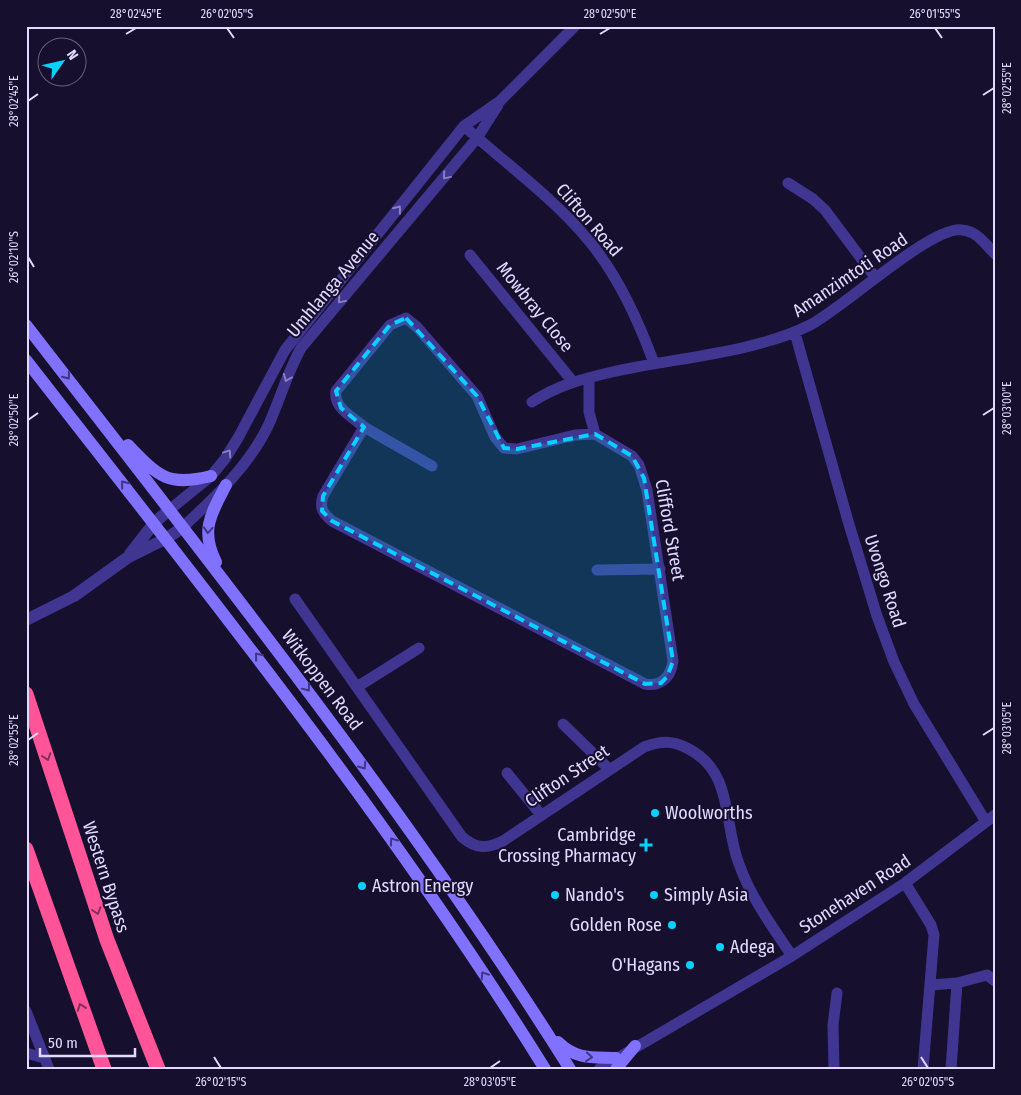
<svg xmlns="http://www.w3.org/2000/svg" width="1021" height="1095" font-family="'Fira Sans Condensed',sans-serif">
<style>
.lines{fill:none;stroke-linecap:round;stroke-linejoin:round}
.minor{stroke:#403590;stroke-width:11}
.tertiary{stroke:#403590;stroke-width:12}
.secondary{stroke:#8171ff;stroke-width:12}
.motorway{stroke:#ff5598;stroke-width:15}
.oneway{stroke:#897fc2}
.oneway2{stroke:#413681}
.oneway3{stroke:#7f2e5d}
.marked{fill:#06d1ff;fill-opacity:0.2;stroke:#06d1ff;stroke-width:4;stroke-dasharray:10 6;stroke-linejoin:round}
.ticks{fill:none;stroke:#e2daff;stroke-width:2}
.poi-dot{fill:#06d1ff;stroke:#160f2d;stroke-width:2}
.labels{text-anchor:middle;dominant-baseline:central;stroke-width:4;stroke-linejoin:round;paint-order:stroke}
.street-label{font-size:18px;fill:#e2daff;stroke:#160f2d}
.poi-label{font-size:18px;fill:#e2daff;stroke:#160f2d;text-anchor:start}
.neatline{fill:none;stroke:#e2daff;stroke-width:2}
.ticks-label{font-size:12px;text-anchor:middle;fill:#e2daff}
</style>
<rect width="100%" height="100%" fill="#160f2d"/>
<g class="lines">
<!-- minor -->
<path class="minor" d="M464 126C506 164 554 198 590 242 619 278 638 320 654 363
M788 183 813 199 825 210 875 277
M470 255 573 382
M406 318 417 327 477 396 495 437 504 448 517 449 575 435 595 434 632 456 639 465 647 490 673 661C671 677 661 687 645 684L332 521C323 513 319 508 323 496L364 427C353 417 333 408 336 391L390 325Z
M795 333 848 521 877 616 894 662 914 704 986 822
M589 378V412L595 434
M532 402C558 385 582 379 612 372 674 358 755 353 810 325 842 309 932 225 962 230 977 231 985 244 995 254
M364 427 432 466
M168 511 211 476 225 459 238 438 285 350 464 126 500 101 575 26
M182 528C214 498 248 467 268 426 280 400 287 373 301 348L477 138 498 105
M597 570 660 569
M295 599 462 837C476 849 487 849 503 841L644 747C661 741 671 740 687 748 734 771 723 823 739 864 751 898 772 926 792 956
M357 687 419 648
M563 724 609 769
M507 773 541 815
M905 883 931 925 934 935 923 1069
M931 985 957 983 987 975 995 981
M26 1011 49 1069
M26 1053 44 1058
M599 1069 792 956 905 883 995 815
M834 1069 833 1025 837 993
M951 1069 957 983"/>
<!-- tertiary -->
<path class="tertiary" d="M130 554 155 522 168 511
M26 620 74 596 127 558 167 538 182 528"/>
<!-- secondary -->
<path class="secondary" d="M26 325C214 568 406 808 570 1069
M26 360C207 593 389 818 545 1069
M128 445C158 476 167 487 211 476
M216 562C200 530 211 514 226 485
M558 1042C576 1060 593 1057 616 1058
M616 1069 635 1046"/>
<!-- motorway -->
<path class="motorway" d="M26 694 107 940 158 1069
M26 849 104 1069"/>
</g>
<!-- one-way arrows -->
<defs><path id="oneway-chevron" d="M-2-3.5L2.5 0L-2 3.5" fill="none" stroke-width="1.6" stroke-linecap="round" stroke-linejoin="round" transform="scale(1.25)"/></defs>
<g class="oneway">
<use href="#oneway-chevron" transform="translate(446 176) rotate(130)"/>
<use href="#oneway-chevron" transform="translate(398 209) rotate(-52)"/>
<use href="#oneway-chevron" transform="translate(341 300) rotate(130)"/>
<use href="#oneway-chevron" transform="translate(287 378) rotate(112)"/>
<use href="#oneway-chevron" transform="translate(228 453) rotate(-56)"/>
</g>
<g class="oneway2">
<use href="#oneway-chevron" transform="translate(67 376) rotate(52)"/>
<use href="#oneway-chevron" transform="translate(124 484) rotate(-129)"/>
<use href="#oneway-chevron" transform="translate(208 530) rotate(94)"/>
<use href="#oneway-chevron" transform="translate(258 656) rotate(-128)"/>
<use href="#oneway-chevron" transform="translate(307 688) rotate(53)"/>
<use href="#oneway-chevron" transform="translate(363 766) rotate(55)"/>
<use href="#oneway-chevron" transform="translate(393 841) rotate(-126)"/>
<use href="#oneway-chevron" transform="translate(484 975) rotate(-123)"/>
<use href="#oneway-chevron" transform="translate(589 1057) rotate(5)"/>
</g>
<g class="oneway3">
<use href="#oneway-chevron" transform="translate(47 757) rotate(72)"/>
<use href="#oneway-chevron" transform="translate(97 911) rotate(72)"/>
<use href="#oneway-chevron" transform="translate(81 1007) rotate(-110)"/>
</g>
<!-- marked area -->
<path class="marked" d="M406 318 477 396 504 448 517 449 595 434 632 456 644 478 673 661 667 677 661 683 645 684 332 521 322 511 323 496 364 427 341 408 336 391 390 325Z"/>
<!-- ticks -->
<path class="ticks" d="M227 28 234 38M935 28 942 38M126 34 136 28M600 34 610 28M983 95 994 88M28 101 38 94M28 257 34 267M983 415 994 408M28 420 38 413M983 735 994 728M28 740 38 733M214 1057 221 1068M921 1057 928 1068M490 1068 500 1061"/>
<!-- markers -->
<g class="poi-dot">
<circle cx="655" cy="813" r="5"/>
<path d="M643.5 837.5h5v5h5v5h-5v5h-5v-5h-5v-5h5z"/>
<circle cx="362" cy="886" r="5"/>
<circle cx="555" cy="895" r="5"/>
<circle cx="654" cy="895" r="5"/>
<circle cx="672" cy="925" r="5"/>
<circle cx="720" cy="947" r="5"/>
<circle cx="690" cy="965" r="5"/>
</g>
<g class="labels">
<!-- street labels -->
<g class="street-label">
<text transform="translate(589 220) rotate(49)">Clifton Road</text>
<text transform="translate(850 275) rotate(-34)">Amanzimtoti Road</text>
<text transform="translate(333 284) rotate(-50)">Umhlanga Avenue</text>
<text transform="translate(535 307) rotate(51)">Mowbray Close</text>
<text transform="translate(670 530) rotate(80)">Clifford Street</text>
<text transform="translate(885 581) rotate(72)">Uvongo Road</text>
<text transform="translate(322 680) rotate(53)">Witkoppen Road</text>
<text transform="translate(567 776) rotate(-34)">Clifton Street</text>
<text transform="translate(106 877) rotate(72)">Western Bypass</text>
<text transform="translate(855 894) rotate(-33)">Stonehaven Road</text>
</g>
<!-- poi labels -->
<g class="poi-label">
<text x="665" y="813">Woolworths</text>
<text x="636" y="835" text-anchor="end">Cambridge<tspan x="636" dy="21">Crossing Pharmacy</tspan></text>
<text x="372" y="886">Astron Energy</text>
<text x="565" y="895">Nando's</text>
<text x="664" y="895">Simply Asia</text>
<text x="662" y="925" text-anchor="end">Golden Rose</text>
<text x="730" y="947">Adega</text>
<text x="680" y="965" text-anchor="end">O'Hagans</text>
</g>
</g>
<!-- border -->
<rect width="1021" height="1095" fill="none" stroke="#160f2d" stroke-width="55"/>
<!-- north arrow -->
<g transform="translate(62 62) rotate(56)"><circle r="24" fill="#160f2d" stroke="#686081"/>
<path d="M0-4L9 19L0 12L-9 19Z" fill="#06d1ff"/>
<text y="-8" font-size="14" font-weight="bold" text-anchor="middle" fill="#e2daff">N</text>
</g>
<!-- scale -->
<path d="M40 1048v8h95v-8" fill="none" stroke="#e2daff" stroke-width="2.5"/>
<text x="48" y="1048" font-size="15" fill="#e2daff" stroke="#160f2d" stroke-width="4" paint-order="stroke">50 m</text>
<rect x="28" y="28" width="966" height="1040" class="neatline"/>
<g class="ticks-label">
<text x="136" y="18">28°02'45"E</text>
<text x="227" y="18">26°02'05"S</text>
<text x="610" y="18">28°02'50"E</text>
<text x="935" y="18">26°01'55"S</text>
<text transform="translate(1007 88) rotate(-90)" y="4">28°02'55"E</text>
<text transform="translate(14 101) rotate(-90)" y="4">28°02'45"E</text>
<text transform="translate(14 257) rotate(-90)" y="4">26°02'10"S</text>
<text transform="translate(1007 408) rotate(-90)" y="4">28°03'00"E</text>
<text transform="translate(14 420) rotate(-90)" y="4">28°02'50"E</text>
<text transform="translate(1007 728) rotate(-90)" y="4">28°03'05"E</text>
<text transform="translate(14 740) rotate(-90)" y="4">28°02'55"E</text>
<text x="221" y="1086">26°02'15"S</text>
<text x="490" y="1086">28°03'05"E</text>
<text x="928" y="1086">26°02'05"S</text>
</g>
</svg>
